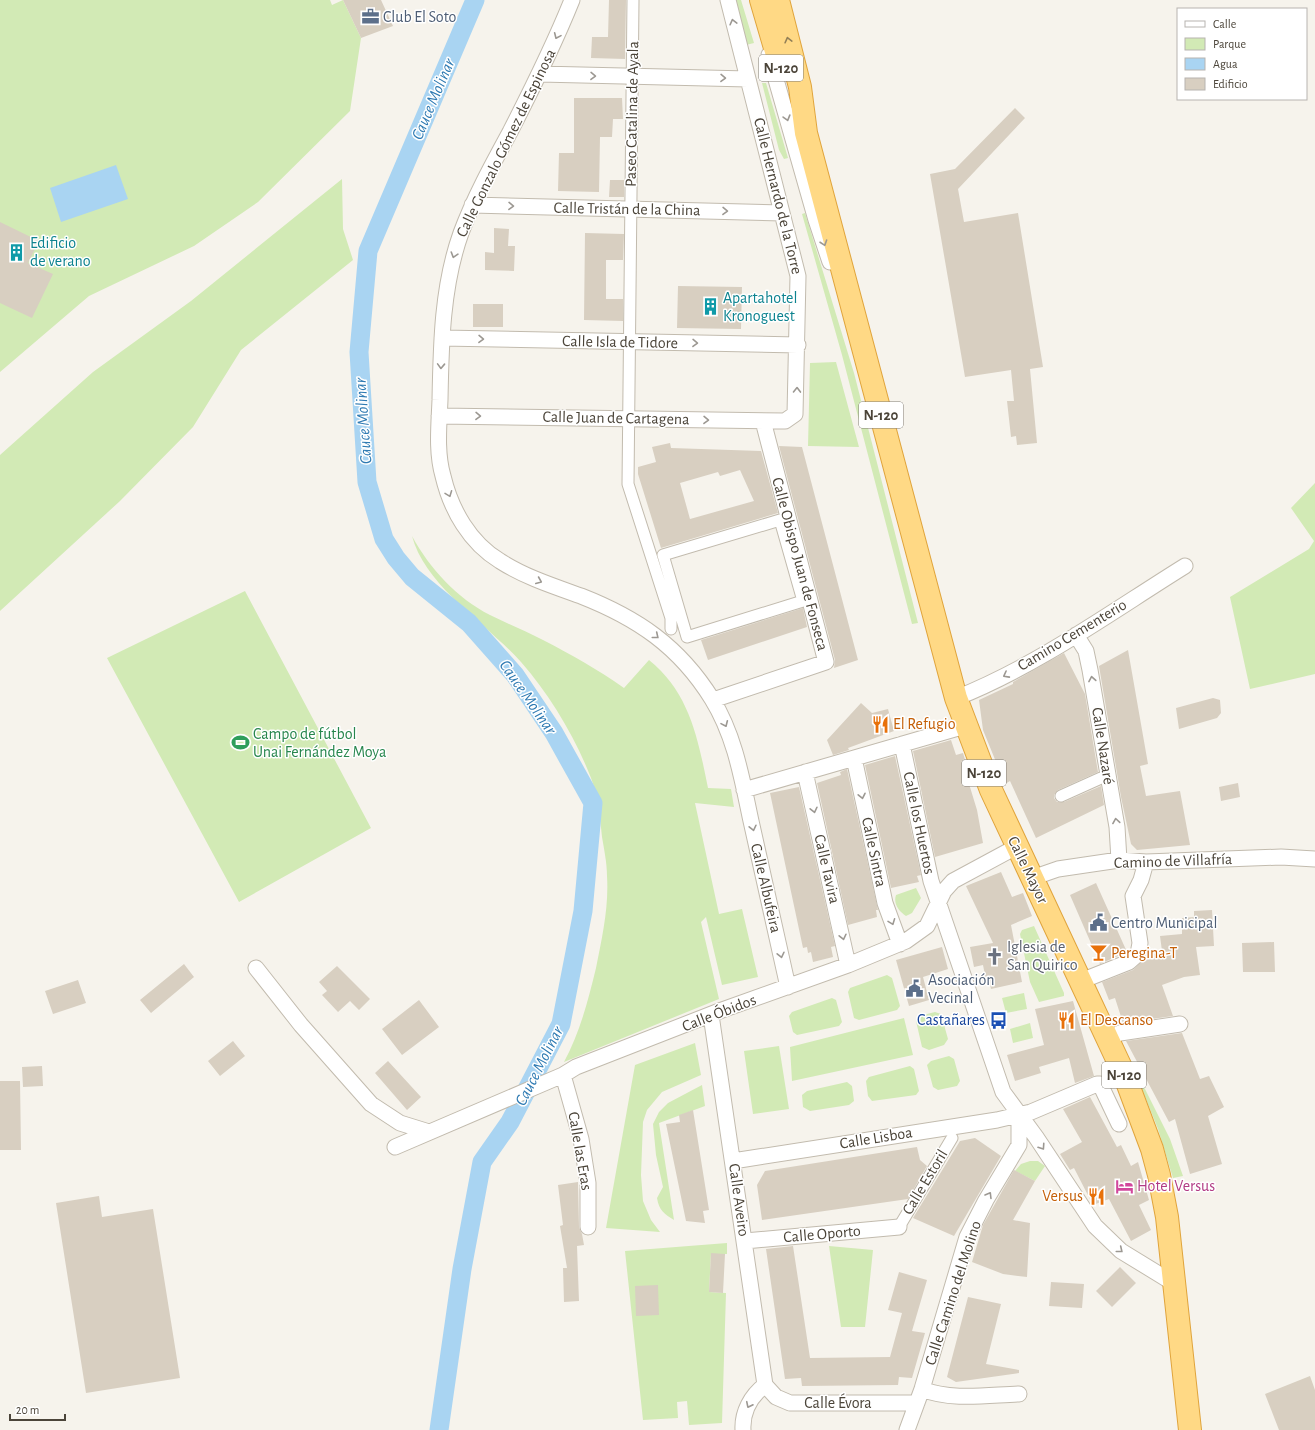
<svg xmlns="http://www.w3.org/2000/svg" width="1315" height="1430" font-family="'Alegreya Sans',sans-serif">
<style>
.green{fill:#d2eab5}
.water{fill:#a9d4f2}
.lines{fill:none;stroke-linecap:round;stroke-linejoin:round}
.canal{stroke:#a9d4f2;stroke-width:19}
.building{fill:#d8cfc1;fill-rule:evenodd}
.pedestrian-casing{stroke:#c2bbae;stroke-width:13}
.minor-casing{stroke:#c2bbae;stroke-width:17}
.trunk-casing{stroke:#e0a43c;stroke-width:24}
.pedestrian{stroke:#fff;stroke-width:11}
.minor{stroke:#fff;stroke-width:15}
.trunk{stroke:#ffd985;stroke-width:22}
.oneway{stroke:#9c9892}
.oneway2{stroke:#938057}
.labels{text-anchor:middle;dominant-baseline:central;stroke-width:3;stroke-linejoin:round;paint-order:stroke}
.shield{fill:#fff;stroke:#817c74;stroke-width:1}
.shield-label{font-size:15px;font-weight:bold;fill:#4b4439}
.service-label{font-size:16px;fill:#4e5e75;stroke:#fff;text-anchor:start}
.street-label{font-size:16px;fill:#4b4439;stroke:#fff}
.culture-label{font-size:16px;fill:#0d838f;stroke:#fff;text-anchor:start}
.food-label{font-size:16px;fill:#c56008;stroke:#fff;text-anchor:start}
.leisure-label{font-size:16px;fill:#27864d;stroke:#fff;text-anchor:start}
.worship-label{font-size:16px;fill:#5b616d;stroke:#fff;text-anchor:start}
.transit-label{font-size:16px;fill:#164399;stroke:#fff;text-anchor:end}
.hotel-label{font-size:16px;fill:#b23c85;stroke:#fff;text-anchor:start}
.water-label{font-size:17px;font-style:italic;fill:#2e7ab2;stroke:#fff}
</style>
<rect width="100%" height="100%" fill="#f6f3ec"/>
<!-- green -->
<path class="green" d="M0 0H330L332 5 343 0 361 38 350 111 258 202 194 246 89 296 0 372Z
M735 0H741L754 43 746 45Z
M762 83H766L788 158 784 159 779 150Z
M342 179 343 229 353 260 241 350 193 427 120 501 0 611V455L93 372 191 301Z
M805 213 854 373 918 623 912 624 842 355 802 214Z
M836 362 859 447 808 446 810 363Z
M1315 483V674L1250 689 1230 597 1309 549 1314 541 1291 508Z
M412 536C430 569 457 598 490 615 508 624 526 631 543 640 572 655 597 669 624 688L649 660C690 693 698 739 708 788L731 789 734 807 695 803 719 914 742 909 758 977 722 985 706 917 701 922 719 999 564 1062C580 1032 588 1001 596 968 602 938 609 907 607 876 607 863 604 849 602 837 600 817 598 796 591 778 575 737 550 695 521 662 487 624 425 586 412 536Z
M245 591 371 828 239 902 107 658Z
M916 888 921 898 912 913 906 916C899 911 893 904 896 895Z
M1034 926 1064 993V996L1039 1002 1030 982 1020 934 1022 930Z
M887 975 892 978 900 1006 897 1010 859 1020 854 1018 848 992 850 988Z
M1024 993 1027 1009 1006 1013 1002 998Z
M832 998 836 1000 842 1022 839 1026 797 1035 793 1032 789 1016 792 1012Z
M935 1012 941 1014 948 1039 944 1045 929 1050 922 1047 916 1021 919 1016Z
M904 1018 913 1055 792 1081 790 1047Z
M1030 1023 1033 1038 1013 1043 1010 1029Z
M695 1043 701 1075 662 1092 647 1110 643 1122 641 1175 643 1201 651 1220 660 1232 606 1228 635 1065Z
M779 1046 789 1109 753 1114 744 1051Z
M949 1056 954 1059 960 1081 957 1086 938 1090 933 1087 927 1065 931 1061Z
M1129 1057 1170 1139 1183 1176 1173 1178 1158 1129Z
M910 1066 914 1069 919 1091 916 1095 872 1101 868 1096 866 1081 869 1077Z
M847 1082 852 1086 854 1101 849 1105 810 1111 803 1107 802 1095 807 1091Z
M702 1085 705 1106 659 1123 674 1220C664 1214 659 1210 657 1198L663 1187 656 1155 653 1124 659 1112 668 1103Z
M1030 1161H1038L1045 1166 1035 1181 1015 1171 1021 1164Z
M727 1243V1254H711L709 1292 726 1293 722 1423 689 1425 687 1401 677 1402 678 1418 643 1420 625 1251Z
M829 1246 873 1250 865 1327H841Z"/>
<!-- water -->
<path class="water" d="M116 165 128 199 61 222 50 188Z"/>
<g class="lines">
<!-- canal -->
<path class="canal" d="M439 1430 462 1269 482 1162 510 1122 561 1024 583 911 593 803 554 733 515 675 469 623 412 577 396 558 384 539 367 482 359 352 368 251 475 0"/>
</g>
<!-- building -->
<path class="building" d="M343 0H381L393 26 361 38Z
M609 0H626L625 59 591 58 592 37H608Z
M574 98H622L623 119H613L612 137H600L599 192 558 191 559 153H574Z
M1015 108 1025 118 958 189 964 222 1018 213 1043 367 1030 369 1037 443 1017 445 1016 436 1011 437 1007 401H1014L1011 370 965 377 930 174 955 169Z
M610 180H624V197H609Z
M0 222 39 241 28 263 53 274 32 318 0 303Z
M494 228 509 229 508 246H515L514 271 485 270V252L494 253Z
M585 233 624 234 623 260H606V299H623V321L584 320Z
M678 286 742 287 741 329 677 328Z
M473 304H503V327H473Z
M670 443 671 448 761 451 778 513 661 548 638 474V467L656 462 652 447ZM740 470 754 501 690 519 680 483 718 472 720 476Z
M779 446 802 447 858 660 834 668 835 660Z
M803 608 807 627 708 660 701 640Z
M1128 650 1148 764 1140 766 1146 796 1180 791 1190 845 1137 850 1131 844 1121 797 1099 666Z
M1064 653 1085 694 1098 772 1058 790 1054 795V798L1057 802H1064L1101 786 1104 805 1036 838 1010 781 1005 784 983 730 979 700 1013 684V682Z
M1213 698 1220 700 1221 713 1217 718 1179 729 1176 708Z
M861 703 872 713 888 709 894 731 848 748 849 750 833 755 827 740Z
M951 740 956 755 963 753 969 773 966 774 977 810 983 843 935 857 913 751Z
M895 756 921 875 917 876 919 882 891 888 865 765Z
M847 769 878 910H876L877 917 848 925 817 783 841 775 840 772Z
M1238 783 1240 797 1221 801 1219 787Z
M799 787 835 946 831 947 833 957 813 962 811 952 808 953 807 947 803 948 770 793Z
M1001 872 1012 897 1023 893 1032 916 1011 925 1022 982 991 989 989 979 986 980 983 965 974 967 970 947 993 943 966 886Z
M1096 883 1127 952 1100 964 1070 895Z
M1212 910 1214 946 1196 947 1200 975 1184 977 1162 985 1173 1016 1123 1023 1115 998 1109 1000 1102 982 1133 970 1146 957 1162 951 1160 936 1182 934V918L1194 917V911Z
M1274 942 1275 972H1243L1242 943Z
M942 947 948 969 923 977 929 1000 909 1006 896 960Z
M184 964 194 977 151 1013 140 1000Z
M337 966 370 999 359 1010 350 1001 338 1012 322 995 327 991 319 982Z
M78 980 86 1003 53 1014 45 991Z
M419 1000 439 1027 402 1055 382 1029Z
M1073 1001 1094 1076 1075 1083 1069 1058 1039 1067 1041 1073 1015 1081 1007 1055 1044 1045 1035 1009Z
M1182 1033 1200 1079 1209 1076 1224 1107 1208 1116 1222 1164 1190 1174 1175 1119 1169 1122 1126 1041Z
M233 1041 245 1056 220 1076 208 1061Z
M388 1061 421 1097 407 1110 375 1073Z
M42 1066 43 1086 23 1087 22 1067Z
M0 1081H20L21 1150H0Z
M1090 1097 1117 1147 1121 1145 1131 1166 1138 1162 1149 1200 1139 1205 1151 1230 1131 1241 1109 1199 1093 1205 1074 1168 1070 1170 1060 1154 1082 1142 1063 1109Z
M693 1110 709 1210 703 1211 705 1223 686 1221 666 1124 680 1122 679 1115Z
M975 1138 1001 1156 954 1236 913 1218 960 1141Z
M917 1147 920 1160 927 1166 908 1199 762 1220 757 1185 765 1171Z
M1014 1170 1035 1181 1013 1220 1030 1223 1027 1277 1003 1274 972 1262 983 1225Z
M578 1182 579 1227 582 1234 584 1245 577 1246 579 1301 564 1302 563 1268H567L560 1226 563 1225 558 1185Z
M99 1196 102 1217 153 1209 180 1378 86 1393 56 1203Z
M793 1246 810 1358 890 1357 902 1313 888 1310 899 1272 927 1280 912 1331 925 1333 912 1378 899 1377 898 1385 802 1386 801 1378 785 1379 766 1249Z
M711 1253 725 1254 723 1293 709 1292Z
M1120 1267 1136 1283 1112 1307 1096 1291Z
M1051 1282 1084 1284 1082 1308 1049 1306Z
M658 1285 659 1315 636 1316 635 1286Z
M968 1297 1001 1304 986 1364 1019 1370V1373L956 1382 947 1377Z
M1310 1376 1315 1390V1430H1279L1265 1394Z"/>
<g class="lines">
<defs>
<path id="pedestrian" d="M633 0 628 484 671 618V629
M780 520 803 601 687 637 663 555Z
M1061 796 1101 778
M899 1227 952 1138"/>
<path id="minor" d="M572 0C554 45 532 89 510 132 492 165 474 198 461 233 442 286 441 344 440 400 439 425 436 452 443 476 451 510 470 543 500 561 525 577 553 586 581 596 637 618 679 646 712 699 735 736 742 779 751 821 763 876 775 931 788 987
M769 55 816 220 830 262
M540 74 748 79
M472 205 782 213
M442 338 798 345
M439 416 785 421 795 414 798 276 728 0
M1076 635 1086 651 1090 670 1117 827 1119 860
M956 698C1037 666 1111 612 1185 566
M713 700 826 662 763 421
M902 744 931 881 1003 1092 1036 1137 1095 1226 1121 1251 1175 1284
M854 758 885 903 900 944
M805 772 848 965
M744 790 965 726
M1032 878 1058 869 1119 860 1146 862 1281 857 1315 859
M256 968 301 1025 371 1104 400 1123 429 1132
M1081 981 1129 962 1138 954 1140 943 1133 896 1141 880 1146 862
M711 1015 765 1385
M1107 1039 1120 1033 1180 1024
M563 1075 581 1139 588 1183V1227
M395 1147 563 1075 576 1067 722 1010 848 965 906 941 927 926 944 891 953 881 1016 847
M733 1161 997 1120 1031 1112 1097 1084H1100L1119 1124
M745 1241 899 1227
M765 1385 776 1397 790 1403H917
M922 1389C951 1401 988 1395 1019 1394
M743 1430C742 1412 751 1396 765 1385
M907 1430 922 1389 967 1237 986 1200 1019 1145V1115"/>
<path id="trunk" d="M761 0 780 65
M778 0 800 87 806 133 956 698 991 790 1124 1074 1152 1149 1159 1175 1167 1217 1190 1430"/>
</defs>
<!-- pedestrian casing -->
<use href="#pedestrian" class="pedestrian-casing"/>
<!-- minor casing -->
<use href="#minor" class="minor-casing"/>
<!-- trunk casing -->
<use href="#trunk" class="trunk-casing"/>
<!-- pedestrian -->
<use href="#pedestrian" class="pedestrian"/>
<!-- minor -->
<use href="#minor" class="minor"/>
<!-- trunk -->
<use href="#trunk" class="trunk"/>
</g>
<!-- one-way arrows -->
<defs><path id="oneway-chevron" d="M-2-3.5L2.5 0L-2 3.5" fill="none" stroke-width="1.6" stroke-linecap="round" stroke-linejoin="round"/></defs>
<g class="oneway">
<use href="#oneway-chevron" transform="translate(733 22) rotate(-104)"/>
<use href="#oneway-chevron" transform="translate(557 36) rotate(114)"/>
<use href="#oneway-chevron" transform="translate(593 76) rotate(1)"/>
<use href="#oneway-chevron" transform="translate(723 78) rotate(1)"/>
<use href="#oneway-chevron" transform="translate(787 118) rotate(74)"/>
<use href="#oneway-chevron" transform="translate(511 206) rotate(1)"/>
<use href="#oneway-chevron" transform="translate(725 211) rotate(1)"/>
<use href="#oneway-chevron" transform="translate(824 243) rotate(71)"/>
<use href="#oneway-chevron" transform="translate(454 255) rotate(107)"/>
<use href="#oneway-chevron" transform="translate(481 339) rotate(1)"/>
<use href="#oneway-chevron" transform="translate(695 343) rotate(1)"/>
<use href="#oneway-chevron" transform="translate(441 366) rotate(92)"/>
<use href="#oneway-chevron" transform="translate(797 390) rotate(-89)"/>
<use href="#oneway-chevron" transform="translate(478 416) rotate(1)"/>
<use href="#oneway-chevron" transform="translate(706 420) rotate(1)"/>
<use href="#oneway-chevron" transform="translate(449 494) rotate(69)"/>
<use href="#oneway-chevron" transform="translate(539 581) rotate(23)"/>
<use href="#oneway-chevron" transform="translate(656 636) rotate(39)"/>
<use href="#oneway-chevron" transform="translate(1006 675) rotate(152)"/>
<use href="#oneway-chevron" transform="translate(1092 679) rotate(-100)"/>
<use href="#oneway-chevron" transform="translate(725 724) rotate(66)"/>
<use href="#oneway-chevron" transform="translate(862 796) rotate(78)"/>
<use href="#oneway-chevron" transform="translate(814 810) rotate(77)"/>
<use href="#oneway-chevron" transform="translate(1116 821) rotate(-99)"/>
<use href="#oneway-chevron" transform="translate(753 828) rotate(77)"/>
<use href="#oneway-chevron" transform="translate(892 922) rotate(69)"/>
<use href="#oneway-chevron" transform="translate(843 937) rotate(77)"/>
<use href="#oneway-chevron" transform="translate(781 955) rotate(77)"/>
<use href="#oneway-chevron" transform="translate(1042 1147) rotate(56)"/>
<use href="#oneway-chevron" transform="translate(989 1195) rotate(-59)"/>
<use href="#oneway-chevron" transform="translate(1120 1250) rotate(39)"/>
<use href="#oneway-chevron" transform="translate(749 1405) rotate(116)"/>
</g>
<use class="oneway2" href="#oneway-chevron" transform="translate(788 40) rotate(-104)"/>
<!-- icons -->
<defs>
<symbol id="office-bare" viewBox="-9 -9 18 18"><path d="M-6-3h4V-5.5h4V-3h4V5H-6ZM-1-4.5V-3h2v-1.5ZM-6 0V1H6V0Z" fill="#5c6f8a" stroke="#fff" stroke-width="2.5" paint-order="stroke"/></symbol>
<symbol id="building-bare" viewBox="-9 -9 18 18"><path d="M-4-6H4V6H1V3H-1V6H-4ZM-2.5-4.3h1.7v1.8h-1.7ZM.8-4.3h1.7v1.8H.8ZM-2.5-1h1.7V.8h-1.7ZM.8-1h1.7V.8H.8Z" fill="#0f9aa8" stroke="#fff" stroke-width="2.5" paint-order="stroke"/></symbol>
<symbol id="restaurant-bare" viewBox="-9 -9 18 18"><path d="M-5-6h1v4h1v-4h1v4h1v-4h1v5L-1.5 .5V6h-2V.5L-5-1ZM5-6V6H3V1.5H1.5Q1.5-4 5-6Z" fill="#e8710a" stroke="#fff" stroke-width="2.5" paint-order="stroke"/></symbol>
<symbol id="stadium-bare" viewBox="-9 -9 18 18"><path d="M0-5a6.5 5 0 1 0 0 10a6.5 5 0 1 0 0-10ZM-3.5-1.8h7v3.6h-7Z" fill="#2e9e5b" stroke="#fff" stroke-width="2.5" paint-order="stroke"/></symbol>
<symbol id="civic-bare" viewBox="-9 -9 18 18"><path d="M-.6-6.5H3V-4.5H.6V-3L4-1V1h2V6H-6V1h2V-1L-.6-3ZM-1.2 2.5V6h2.4V2.5Z" fill="#5c6f8a" stroke="#fff" stroke-width="2.5" paint-order="stroke"/></symbol>
<symbol id="bar-bare" viewBox="-9 -9 18 18"><path d="M-6-5H6L.8 .8V4.5H3.5V6h-7V4.5H-.8V.8Z" fill="#e8710a" stroke="#fff" stroke-width="2.5" paint-order="stroke"/></symbol>
<symbol id="church-bare" viewBox="-9 -9 18 18"><path d="M-1.2-6h2.4v3.5h3.3v2.4h-3.3V6h-2.4V-.1h-3.3v-2.4h3.3Z" fill="#6b7280" stroke="#fff" stroke-width="2.5" paint-order="stroke"/></symbol>
<symbol id="bus-bare" viewBox="-9 -9 18 18"><path d="M-5-6H5V4H4V6H2V4H-2V6H-4V4H-5ZM-3.5-4V0h7V-4ZM-3.5 1.2v1.5H-2V1.2ZM2 1.2v1.5H3.5V1.2Z" fill="#1a4fb4" stroke="#fff" stroke-width="2.5" paint-order="stroke"/></symbol>
<symbol id="hotel-bare" viewBox="-9 -9 18 18"><path d="M-6-4.5h1.5V1H6V5H4.5V3h-9V5H-6ZM-4 0a1.8 1.8 0 1 1 3.6 0ZM.5 0V-2.5h3Q6-2.5 6 0Z" fill="#d1479c" stroke="#fff" stroke-width="2.5" paint-order="stroke"/></symbol>
</defs>
<g fill-rule="evenodd">
<use href="#office-bare" x="358" y="4" width="25" height="25"/>
<use href="#building-bare" x="4" y="240" width="25" height="25"/>
<use href="#building-bare" x="698" y="294" width="25" height="25"/>
<use href="#restaurant-bare" x="868" y="712" width="25" height="25"/>
<use href="#stadium-bare" x="228" y="730" width="25" height="25"/>
<use href="#civic-bare" x="1086" y="910" width="25" height="25"/>
<use href="#bar-bare" x="1086" y="940" width="25" height="25"/>
<use href="#church-bare" x="982" y="944" width="25" height="25"/>
<use href="#civic-bare" x="902" y="976" width="25" height="25"/>
<use href="#bus-bare" x="986" y="1008" width="25" height="25"/>
<use href="#restaurant-bare" x="1054" y="1008" width="25" height="25"/>
<use href="#hotel-bare" x="1112" y="1174" width="25" height="25"/>
<use href="#restaurant-bare" x="1084" y="1184" width="25" height="25"/>
</g>
<g class="labels">
<!-- shield labels -->
<g class="shield">
<rect x="759" y="55" width="44" height="26" rx="3"/>
<rect x="859" y="402" width="44" height="26" rx="3"/>
<rect x="962" y="760" width="44" height="26" rx="3"/>
<rect x="1102" y="1062" width="44" height="26" rx="3"/>
</g>
<g class="shield-label">
<text x="781" y="68">N-120</text>
<text x="881" y="415">N-120</text>
<text x="984" y="773">N-120</text>
<text x="1124" y="1075">N-120</text>
</g>
<!-- service labels -->
<g class="service-label">
<text x="383" y="17">Club El Soto</text>
<text x="1111" y="923">Centro Municipal</text>
<text x="928" y="980">Asociación<tspan x="928" dy="18">Vecinal</tspan></text>
</g>
<!-- street labels -->
<g class="street-label">
<text transform="translate(632 114) rotate(-89)">Paseo Catalina de Ayala</text>
<text transform="translate(506 143) rotate(-64)">Calle Gonzalo Gómez de Espinosa</text>
<text transform="translate(778 196) rotate(76)">Calle Hernardo de la Torre</text>
<text transform="translate(627 209) rotate(1)">Calle Tristán de la China</text>
<text transform="translate(620 342) rotate(1)">Calle Isla de Tidore</text>
<text transform="translate(616 418) rotate(1)">Calle Juan de Cartagena</text>
<text transform="translate(800 564) rotate(75)">Calle Obispo Juan de Fonseca</text>
<text transform="translate(1072 635) rotate(-31)">Camino Cementerio</text>
<text transform="translate(1103 746) rotate(81)">Calle Nazaré</text>
<text transform="translate(919 823) rotate(78)">Calle los Huertos</text>
<text transform="translate(874 852) rotate(78)">Calle Sintra</text>
<text transform="translate(1173 861) rotate(-2)">Camino de Villafría</text>
<text transform="translate(827 869) rotate(77)">Calle Tavira</text>
<text transform="translate(1028 870) rotate(64)">Calle Mayor</text>
<text transform="translate(766 888) rotate(77)">Calle Albufeira</text>
<text transform="translate(719 1013) rotate(-21)">Calle Óbidos</text>
<text transform="translate(876 1138) rotate(-9)">Calle Lisboa</text>
<text transform="translate(580 1151) rotate(80)">Calle las Eras</text>
<text transform="translate(925 1182) rotate(-59)">Calle Estoril</text>
<text transform="translate(739 1200) rotate(82)">Calle Aveiro</text>
<text transform="translate(822 1234) rotate(-5)">Calle Oporto</text>
<text transform="translate(953 1293) rotate(-72)">Calle Camino del Molino</text>
<text x="838" y="1403">Calle Évora</text>
</g>
<!-- culture labels -->
<g class="culture-label">
<text x="30" y="243">Edificio<tspan x="30" dy="18">de verano</tspan></text>
<text x="723" y="298">Apartahotel<tspan x="723" dy="18">Kronoguest</tspan></text>
</g>
<!-- food labels -->
<g class="food-label">
<text x="893" y="724">El Refugio</text>
<text x="1111" y="953">Peregina-T</text>
<text x="1080" y="1020">El Descanso</text>
<text x="1083" y="1196" text-anchor="end">Versus</text>
</g>
<!-- leisure labels -->
<g class="leisure-label">
<text x="253" y="734">Campo de fútbol<tspan x="253" dy="18">Unai Fernández Moya</tspan></text>
</g>
<!-- worship labels -->
<g class="worship-label">
<text x="1007" y="947">Iglesia de<tspan x="1007" dy="18">San Quirico</tspan></text>
</g>
<!-- transit labels -->
<g class="transit-label">
<text x="985" y="1020">Castañares</text>
</g>
<!-- hotel labels -->
<g class="hotel-label">
<text x="1137" y="1186">Hotel Versus</text>
</g>
<!-- water labels -->
<g class="water-label">
<text transform="translate(433 99) rotate(-67)">Cauce Molinar</text>
<text transform="translate(363 421) rotate(-94)">Cauce Molinar</text>
<text transform="translate(528 697) rotate(55)">Cauce Molinar</text>
<text transform="translate(539 1066) rotate(-63)">Cauce Molinar</text>
</g>
</g>
<!-- legend -->
<rect x="1177" y="8" width="130" height="92" fill="#ffffff" stroke="#b7b4b0"/>
<rect x="1185" y="21" width="20" height="6" fill="#ffffff" stroke="#b7b4b0"/>
<text x="1213" y="28" font-size="12" fill="#4b4439">Calle</text>
<rect x="1185" y="38" width="20" height="12" fill="#d2eab5" stroke="#b7b4b0"/>
<text x="1213" y="48" font-size="12" fill="#4b4439">Parque</text>
<rect x="1185" y="58" width="20" height="12" fill="#a9d4f2" stroke="#b7b4b0"/>
<text x="1213" y="68" font-size="12" fill="#4b4439">Agua</text>
<rect x="1185" y="78" width="20" height="12" fill="#d8cfc1" stroke="#b7b4b0"/>
<text x="1213" y="88" font-size="12" fill="#4b4439">Edificio</text>
<!-- scale -->
<path d="M10 1414v6h55v-6" fill="none" stroke="#4b4439" stroke-width="2"/>
<text x="16" y="1414" font-size="12" fill="#4b4439" stroke="#ffffff" stroke-width="3" paint-order="stroke">20 m</text>
</svg>
